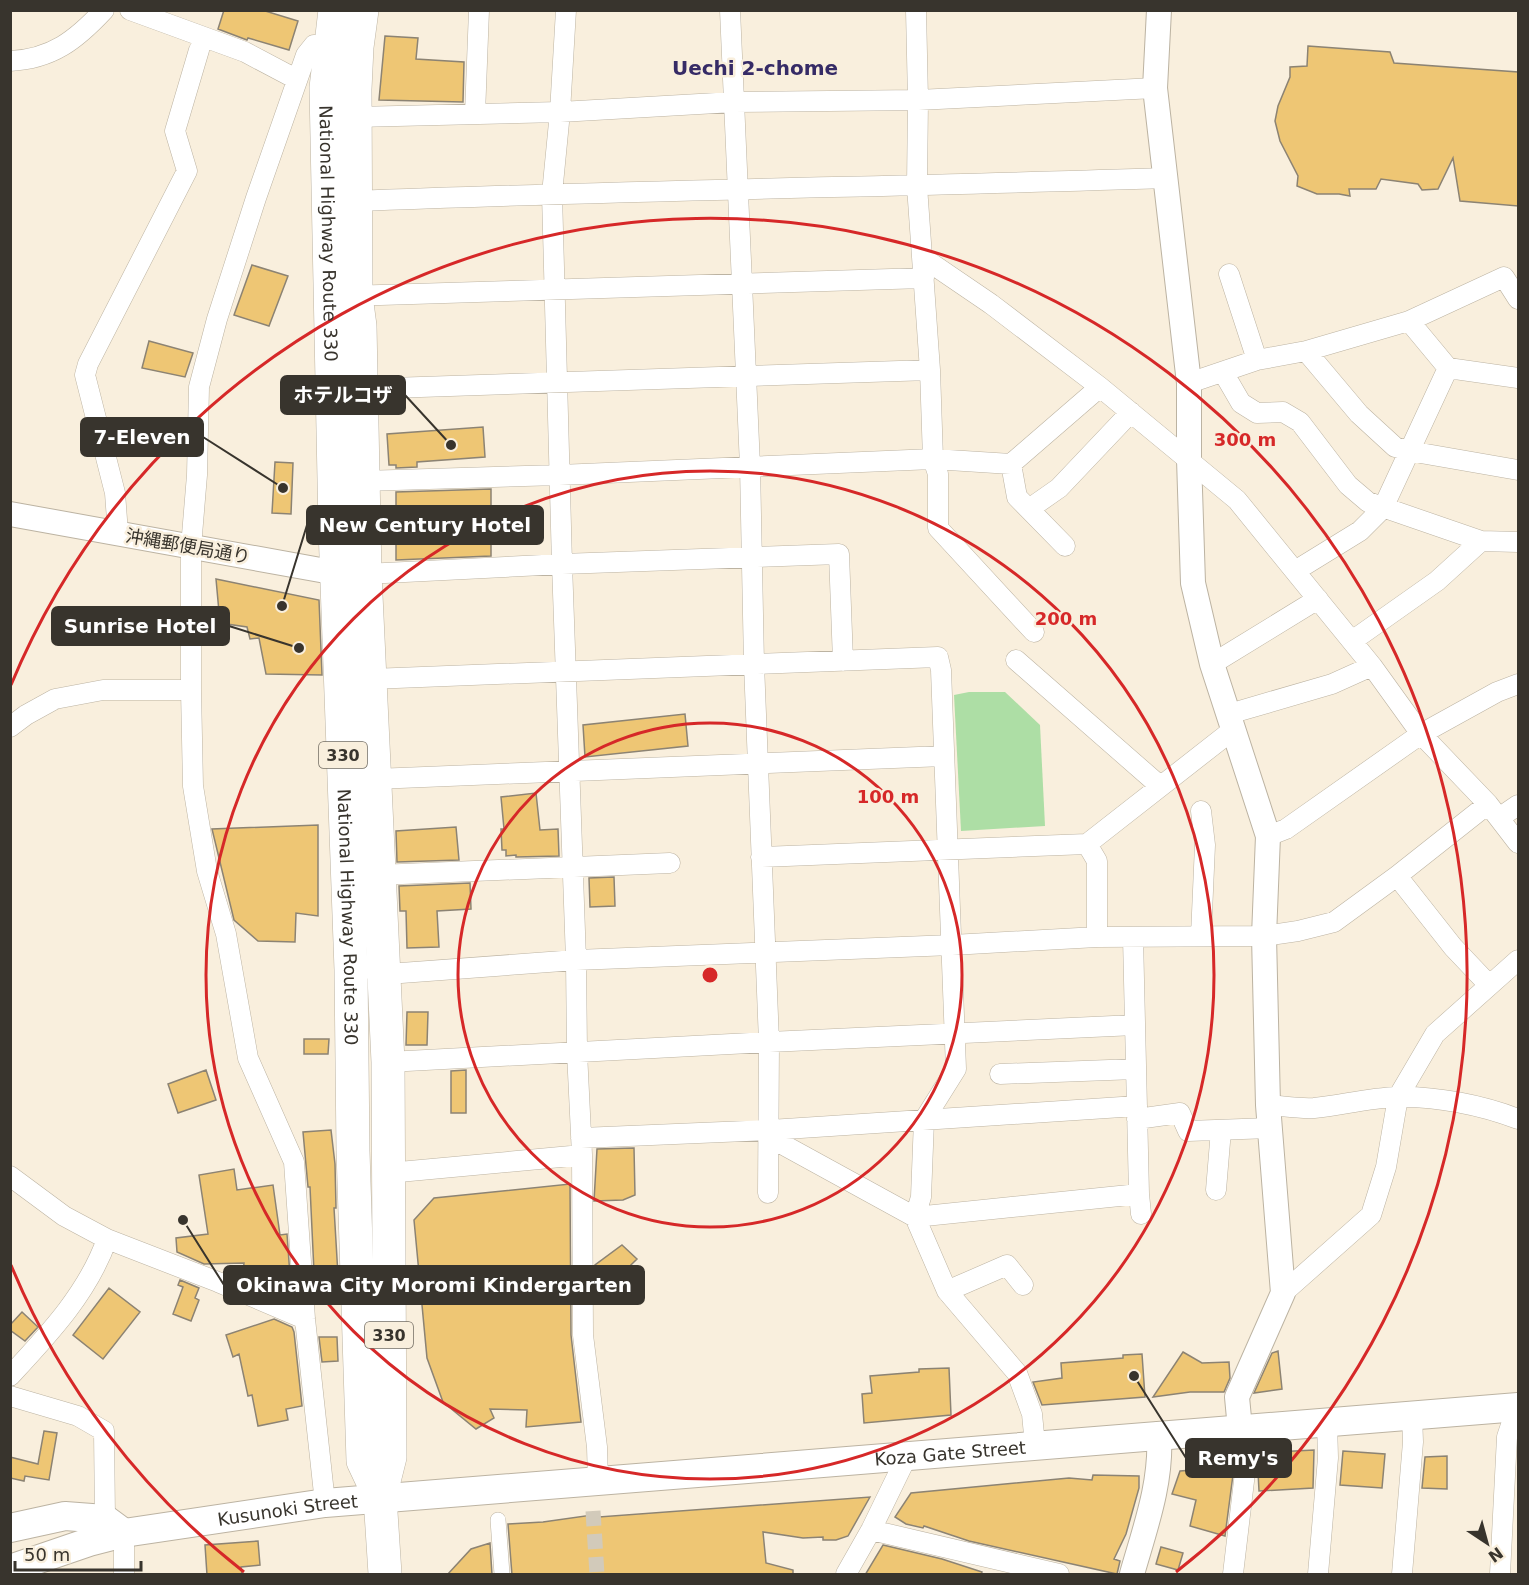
<svg xmlns="http://www.w3.org/2000/svg" width="1529" height="1585" font-family="'DejaVu Sans','Noto Sans JP',sans-serif">
<style>
.green{fill:#addea5}
.building{fill:#eec674;stroke:#8c8373;stroke-width:1.5}
.lines{fill:none;stroke-linecap:round;stroke-linejoin:round}
.pedestrian-tunnel{stroke:#d2caba;stroke-width:15;stroke-dasharray:15 8;stroke-linecap:butt}
.pedestrian-casing{stroke:#bcb3a2;stroke-width:16}
.minor-casing{stroke:#bcb3a2;stroke-width:21}
.tertiary-casing{stroke:#bcb3a2;stroke-width:26}
.secondary-casing{stroke:#bcb3a2;stroke-width:30}
.trunk-casing{stroke:#bcb3a2;stroke-width:34}
.pedestrian{stroke:#fff;stroke-width:15}
.minor{stroke:#fff;stroke-width:20}
.tertiary{stroke:#fff;stroke-width:24}
.secondary{stroke:#fff;stroke-width:28}
.trunk{stroke:#fff;stroke-width:33}
.ring{fill:none;stroke:#d62828;stroke-width:3}
.labels{text-anchor:middle;dominant-baseline:central;stroke-width:5;stroke-linejoin:round;paint-order:stroke}
.shield{fill:#f9efdd;stroke:#726c62;stroke-width:1.5}
.shield-label{font-size:16px;font-weight:bold;fill:#38342d}
.street-label{font-size:18px;fill:#38342d;stroke:#f9efdd}
.neighbourhood-label{font-size:20px;font-weight:bold;fill:#362b66;stroke:#f9efdd}
.centre{fill:#d62828;stroke:#f9efdd;stroke-width:3}
.ring-label{font-size:18px;text-anchor:middle;font-weight:bold;fill:#d62828;stroke:#f9efdd;stroke-width:5;stroke-linejoin:round;paint-order:stroke}
.leader{fill:none;stroke:#38342d;stroke-width:2}
.callout-dot{fill:#38342d;stroke:#f9efdd;stroke-width:2}
.callout{fill:#38342d;stroke:#38342d;stroke-width:2}
.callout-label{font-size:20px;text-anchor:middle;font-weight:bold;fill:#fff}
</style>
<rect width="100%" height="100%" fill="#f9efdd"/>
<!-- green -->
<path class="green" d="M969 692H1005L1040 725 1045 826 961 831 954 695Z"/>
<!-- building -->
<path class="building" d="M224 10H262L298 21 289 50 248 38 247 40 218 29Z
M385 36 418 38 416 59 464 62 463 102 379 100Z
M1308 46 1390 52 1394 63 1518 72V206L1460 201 1453 158 1438 189 1422 190 1418 184 1381 179 1376 189H1349L1350 196 1339 194H1317L1297 186 1298 176 1280 141 1275 121 1278 106 1290 77V67L1307 66Z
M252 265 288 276 269 326 234 315Z
M149 341 193 353 185 377 142 368Z
M483 427 485 457 417 462V467L396 468V465H389L387 434Z
M275 462 293 463 291 514 272 513Z
M491 489V556L396 560V492Z
M216 579 319 600 322 675 266 674 259 638 250 639 247 627 220 623Z
M685 714 688 746 585 757 583 725Z
M536 793 540 830 558 829 559 856 516 857V855L506 856V850H502L501 829H504L501 797Z
M318 825V916L296 913 295 942 258 941 234 920 212 829Z
M456 827 459 860 397 862 396 831Z
M614 877 615 906 590 907 589 878Z
M470 883 471 909 437 911 439 947 407 948 406 911H400L399 886Z
M407 1012H428L427 1045H406Z
M304 1039H329L328 1054H304Z
M206 1070 216 1100 178 1113 168 1084Z
M466 1070V1113H451V1071Z
M331 1130 335 1164 336 1208H334L339 1292 315 1293 310 1187H308L303 1132Z
M634 1148 635 1195 623 1200 594 1201 597 1149Z
M234 1169 237 1190 273 1185 280 1235 287 1234 291 1289 243 1274 244 1263 204 1264 177 1252 176 1238 208 1234 199 1175Z
M570 1184 571 1335 581 1422 526 1427 527 1410 490 1409 494 1418 476 1429 443 1402 427 1358 414 1220 434 1198Z
M622 1245 637 1259 595 1300V1265Z
M180 1280 199 1288 195 1298 199 1300 191 1321 173 1314 183 1287 178 1285Z
M109 1288 140 1312 103 1359 73 1335Z
M22 1312 38 1327 25 1341 10 1330V1325Z
M274 1319 292 1327 294 1332 302 1406 286 1409 288 1420 258 1426 252 1395 248 1396 239 1354 233 1357 226 1335Z
M319 1337H337L338 1361 322 1362Z
M1278 1351 1282 1389 1254 1393 1272 1353Z
M1183 1352 1202 1363 1229 1362 1230 1378 1224 1392H1190L1153 1397Z
M1142 1354 1145 1397 1042 1405 1033 1382 1062 1378 1061 1363 1123 1358V1355Z
M949 1368 951 1415 864 1423 862 1394 872 1393 870 1376 919 1372V1369Z
M44 1431 57 1433 49 1480 25 1476 24 1481 10 1478V1457L38 1464Z
M1314 1450 1313 1488 1259 1491 1257 1453Z
M1343 1451 1385 1454 1382 1488 1340 1485Z
M1447 1456V1489L1422 1488 1425 1457Z
M1234 1467 1225 1536 1190 1526 1196 1500 1172 1494 1180 1471Z
M1093 1475 1139 1476V1488L1126 1534 1114 1559 1120 1561 1117 1574 969 1541 924 1526 923 1528 906 1524 895 1517 911 1493 1069 1478 1092 1480Z
M870 1497 848 1536 836 1540H823V1537L803 1538 763 1532 766 1563 793 1570V1575H512L508 1524 543 1522 599 1514V1517Z
M258 1541 260 1565 241 1567 242 1575H207L205 1545Z
M490 1543 492 1575H447L471 1549Z
M883 1545 942 1559 982 1572 981 1575H865Z
M1161 1547 1183 1553 1178 1570 1156 1564Z"/>
<g class="lines">
<!-- pedestrian-tunnel -->
<path class="pedestrian-tunnel" d="M593 1511 597 1574"/>
<defs>
<path id="pedestrian" d="M498 1520 502 1574"/>
<path id="minor" d="M130 10 245 52 296 79
M566 10 560 112 552 194 562 564 576 960 577 1052 582 1155 583 1335 597 1447 598 1480
M730 10 750 466 754 664 769 1042 768 1193
M916 10 918 100 917 186 930 370 933 459 938 474V528L1034 632
M10 61C52 59 76 40 104 10
M475 114 479 10
M356 117 560 112 734 102 918 100 1155 88
M356 201C626 190 897 187 1167 178
M922 257 991 304 1100 387 1237 500 1372 666 1421 734 1488 804 1518 843
M1229 274 1257 360
M348 296 924 278
M1409 321 1448 368 1518 378
M1306 351 1359 414 1395 447 1409 451 1518 470
M1223 372 1241 403 1257 413 1283 412 1300 422 1348 485 1368 502 1481 541 1518 542
M1189 383 1257 360 1306 351 1409 321 1504 277 1518 299
M361 389 930 370
M1011 464 1017 497 1065 546
M363 481 559 475 933 459 1011 464 1100 387
M1029 509 1059 488 1131 412
M118 533 115 493 85 375 88 364 187 171 175 131 199 50
M1295 571 1360 531 1383 508 1448 368
M365 574 562 564 839 554 843 661
M1352 641 1437 581 1481 541
M1016 660 1160 786
M1212 664 1318 599
M371 679 938 657 941 670 956 1069 924 1120 921 1197 915 1217 947 1291 1017 1373 1032 1414 1035 1445
M1229 714 1332 684 1372 666
M10 727 26 715 55 699 103 690H191
M375 779 944 756
M1201 811 1205 845 1201 936
M1499 818 1518 805
M1268 836 1286 829 1421 734 1497 692 1518 684
M1087 844 1097 861V937
M761 857 1087 844 1234 729
M378 875 670 863
M1397 876 1453 947 1489 985
M1133 937 1139 1194 1141 1214
M375 972 401 973 576 960 952 945 1097 937 1264 936 1298 931 1334 922 1397 876 1488 804
M388 1062 769 1042 1135 1025
M1000 1074 1136 1069
M1268 1105C1283 1106 1299 1109 1314 1108 1342 1105 1369 1098 1397 1097 1436 1096 1482 1105 1518 1119
M1137 1119 1180 1113 1188 1131 1270 1128
M770 1130 780 1143 915 1217 1139 1194
M581 1138 770 1130 1137 1106
M388 1173 582 1155
M10 1176 64 1216 107 1239 218 1282 305 1319
M1216 1190 1221 1130
M947 1291 1007 1265 1023 1285
M1283 1293 1371 1215 1386 1167 1398 1097 1435 1034 1518 960
M10 1376C48 1335 88 1293 107 1239
M10 1396 78 1416 104 1431 105 1519
M325 1503 305 1319 294 1162 248 1058 226 934 207 871 193 786 191 690V547L197 475 199 387 217 319 256 198 306 55 314 45 340 47
M871 1530 1059 1574
M124 1533V1574
M846 1574 871 1530 908 1454
M1233 1574 1246 1464 1240 1429
M1318 1574 1328 1458 1327 1422
M1402 1574 1413 1442 1412 1415
M1500 1574 1507 1437 1517 1407"/>
<path id="tertiary" d="M1159 10 1155 88 1189 383V459L1193 583 1212 664 1268 836 1264 936 1268 1105 1283 1293 1237 1397 1240 1429
M10 514 337 573H351
M1132 1574C1145 1528 1162 1483 1159 1434"/>
<g id="secondary">
<path d="M10 1528 65 1516 105 1519 124 1533"/>
<path id="s1" d="M10 1569 89 1542 124 1533 325 1503 1518 1407"/>
</g>
<g id="trunk">
<path id="s2" d="M335 10 326 88 335 528 351 970 353 1151 363 1461 380 1497"/>
<path d="M362 10 357 47 355 89 356 296 360 326 365 574 388 1062 390 1457 380 1497 385 1574"/>
</g>
</defs>
<!-- pedestrian casing -->
<use href="#pedestrian" class="pedestrian-casing"/>
<!-- minor casing -->
<use href="#minor" class="minor-casing"/>
<!-- tertiary casing -->
<use href="#tertiary" class="tertiary-casing"/>
<!-- secondary casing -->
<use href="#secondary" class="secondary-casing"/>
<!-- trunk casing -->
<use href="#trunk" class="trunk-casing"/>
<!-- pedestrian -->
<use href="#pedestrian" class="pedestrian"/>
<!-- minor -->
<use href="#minor" class="minor"/>
<!-- tertiary -->
<use href="#tertiary" class="tertiary"/>
<!-- secondary -->
<use href="#secondary" class="secondary"/>
<!-- trunk -->
<use href="#trunk" class="trunk"/>
</g>
<!-- distance rings -->
<g class="ring">
<circle cx="710" cy="975" r="252"/>
<circle cx="710" cy="975" r="504"/>
<path d="M244 1572A757 757 0 0 1 11 1265M11 685A757 757 0 1 1 1176 1572"/>
</g>
<g class="labels">
<!-- shield labels -->
<g class="shield">
<rect x="319" y="742" width="48" height="26" rx="4.5"/>
<rect x="365" y="1322" width="48" height="26" rx="4.5"/>
</g>
<g class="shield-label">
<text x="343" y="755">330</text>
<text x="389" y="1335">330</text>
</g>
<!-- street labels -->
<g class="street-label">
<text stroke="none"><textPath href="#s2" startOffset="224">National Highway Route 330</textPath></text>
<text transform="translate(188 546) rotate(10)">沖縄郵便局通り</text>
<text stroke="none"><textPath href="#s2" startOffset="908">National Highway Route 330</textPath></text>
<text stroke="none"><textPath href="#s1" startOffset="950">Koza Gate Street</textPath></text>
<text stroke="none"><textPath href="#s1" startOffset="285">Kusunoki Street</textPath></text>
</g>
<!-- neighbourhood labels -->
<g class="neighbourhood-label">
<text x="755" y="68">Uechi 2-chome</text>
</g>
</g>
<circle cx="710" cy="975" r="9" class="centre"/>
<g class="ring-label">
<text x="1245" y="446">300 m</text>
<text x="1066" y="625">200 m</text>
<text x="888" y="803">100 m</text>
</g>
<!-- callouts -->
<path class="leader" d="M451 445L405 395M283 488L203 437M282 606L307 525M299 648L229 626M183 1220L224 1285M1134 1376L1186 1458"/>
<g class="callout-dot">
<circle cx="451" cy="445" r="6"/>
<circle cx="283" cy="488" r="6"/>
<circle cx="282" cy="606" r="6"/>
<circle cx="299" cy="648" r="6"/>
<circle cx="183" cy="1220" r="6"/>
<circle cx="1134" cy="1376" r="6"/>
</g>
<g class="callout">
<rect x="281" y="376" width="124" height="38" rx="6"/>
<rect x="81" y="418" width="122" height="38" rx="6"/>
<rect x="307" y="506" width="236" height="38" rx="6"/>
<rect x="52" y="607" width="177" height="38" rx="6"/>
<rect x="224" y="1266" width="420" height="38" rx="6"/>
<rect x="1186" y="1439" width="105" height="38" rx="6"/>
</g>
<g class="callout-label">
<text x="343" y="402">ホテルコザ</text>
<text x="142" y="444">7-Eleven</text>
<text x="425" y="532">New Century Hotel</text>
<text x="140" y="633">Sunrise Hotel</text>
<text x="434" y="1292">Okinawa City Moromi Kindergarten</text>
<text x="1238" y="1465">Remy's</text>
</g>
<!-- border -->
<rect width="1529" height="1585" fill="none" stroke="#38342d" stroke-width="24"/>
<!-- north arrow -->
<g transform="translate(1487 1543) rotate(144)" stroke="#f9efdd" stroke-width="4.5" paint-order="stroke">
<path d="M0-4.5L10 22L0 15L-10 22Z" fill="#38342d"/>
<text y="-9" font-size="16" font-weight="bold" text-anchor="middle" fill="#38342d">N</text>
</g>
<!-- scale -->
<path d="M15 1561v9h126v-9" fill="none" stroke="#38342d" stroke-width="3"/>
<text x="24" y="1561" font-size="18" fill="#38342d" stroke="#f9efdd" stroke-width="4.5" paint-order="stroke">50 m</text>
</svg>
